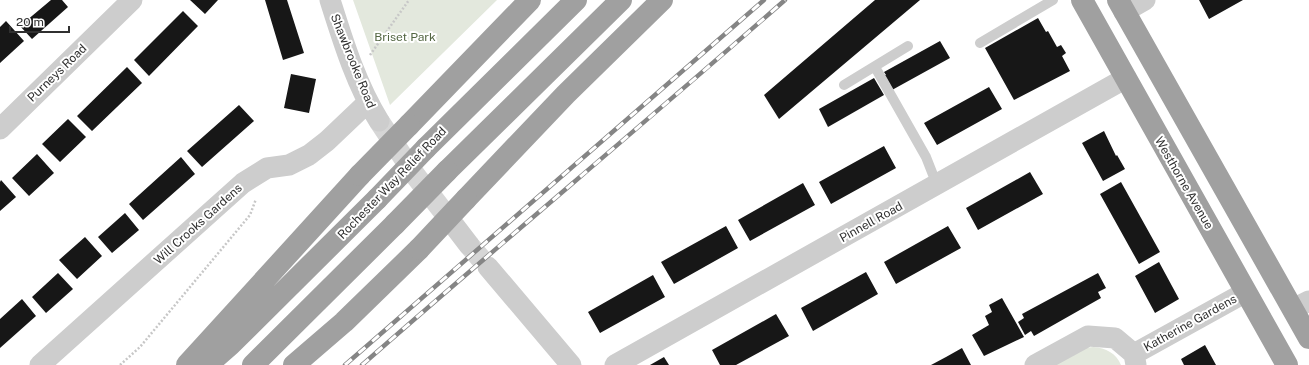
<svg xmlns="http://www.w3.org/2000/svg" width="1309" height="365" font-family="'Public Sans',sans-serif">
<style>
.green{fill:#e3e8dd}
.building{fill:#171717}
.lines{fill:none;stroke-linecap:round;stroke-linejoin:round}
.minor-tunnel{stroke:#d6d6d6;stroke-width:21;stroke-dasharray:21 10;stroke-linecap:butt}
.path{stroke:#c7c7c7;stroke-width:2.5;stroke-dasharray:2 2;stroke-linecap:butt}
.service{stroke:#cdcdcd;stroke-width:10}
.minor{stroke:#cdcdcd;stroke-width:21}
.trunk{stroke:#a0a0a0;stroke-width:22}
.rail-casing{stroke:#858585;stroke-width:4.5}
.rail{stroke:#fff;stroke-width:3;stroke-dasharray:9;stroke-linecap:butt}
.trunk-bridge{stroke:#a0a0a0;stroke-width:22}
.labels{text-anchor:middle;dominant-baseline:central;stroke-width:4;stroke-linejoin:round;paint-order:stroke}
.park-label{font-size:12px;fill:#536642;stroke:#fff}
.street-label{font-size:12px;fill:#303030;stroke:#fff}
</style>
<rect width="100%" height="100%" fill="#fff"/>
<!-- green -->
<path class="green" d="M353 0H497L390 105Z
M1093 347C1106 348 1116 353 1121 365H1052L1085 348Z"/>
<!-- building -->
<path class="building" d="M51 0H62L68 7 32 39 20 26Z
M190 0H218L205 14Z
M265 0H287L304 53 283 60Z
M875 0H920L779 119 764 95Z
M1199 0H1243L1209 19Z
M183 11 198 26 149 76 134 60Z
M1038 18 1046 32 1048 31 1057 47 1061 45 1066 53 1062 56 1070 71 1014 100 985 48Z
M6 21 24 41 0 63V27Z
M940 41 950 58 892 90 884 75H886L884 72Z
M127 67 142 83 92 131 77 116Z
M291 74 316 79 309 113 284 108Z
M874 78 884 95 828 127 819 109Z
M989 87 1002 109 937 145 924 123Z
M239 105 254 121 202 167 187 151Z
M68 119 86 137 60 162 42 144Z
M1104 131 1116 156 1117 155 1125 169 1103 181 1082 143Z
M884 146 896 168 831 204 819 182Z
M37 154 54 173 29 196 12 178Z
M181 157 195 174 143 220 129 204Z
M1030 172 1043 194 978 230 966 208Z
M1 180 16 197 0 211V182Z
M1121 182 1160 252 1139 264 1100 194Z
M803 183 815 205 750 241 738 220Z
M125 213 139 230 112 253 98 237Z
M726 226 738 248 674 284 661 262Z
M948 226 961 248 896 284 884 262Z
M85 237 102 256 77 279 59 260Z
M1159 262 1179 299 1155 313 1135 276Z
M866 272 878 294 813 331 801 308Z
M58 273 73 289 46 313 32 297Z
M1098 273 1106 288 1098 292 1101 298 1034 336 1031 331 1025 335 1018 322 1024 318 1022 314Z
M653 275 665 297 600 333 588 312Z
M1002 298 1024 337 984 356 972 335 989 325 985 316 992 312 989 305Z
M22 299 36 316 0 348V319Z
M776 314 789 336 736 365H720L712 350Z
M1205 345 1216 365H1184L1181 359Z
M962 348 971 365H931L946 357Z
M664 357 669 365H650Z"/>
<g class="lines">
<!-- minor-tunnel -->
<path class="minor-tunnel" d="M379 121 415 175 456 228
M469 245 488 267"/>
<!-- path -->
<path class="path" d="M370 55 409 0
M120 365 140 347 250 215 256 199"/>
<!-- service -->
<path class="service" d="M980 43 1053 0
M875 67 926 157 937 185
M844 85 908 46"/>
<!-- minor -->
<path class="minor" d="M330 0C343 41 356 84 379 121
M1124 12 1145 0
M0 129 132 0
M456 228 469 245
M488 267 571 365
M1293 309 1309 301
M1134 354 1246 292
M40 365 243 183 267 168 289 165 309 155 327 141 367 103
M615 365 1126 78
M1035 365 1088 336 1115 338 1134 354 1136 365"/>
<!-- trunk -->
<path class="trunk" d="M1082 0 1287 365
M1118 0 1309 338
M409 125 530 0
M426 148 576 0
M447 171 621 0
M466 199 566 94 662 0
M187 365 360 175
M207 365 230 345 377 199
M253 365 395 224
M294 365 344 322 419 249"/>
<defs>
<path id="rail" d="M345 365 764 0
M362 365C502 242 645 123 785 0"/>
</defs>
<!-- rail casing -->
<use href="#rail" class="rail-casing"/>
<!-- rail -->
<use href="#rail" class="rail"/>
<!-- trunk-bridge -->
<path class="trunk-bridge" d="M360 175 409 125
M377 199 426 148
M395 224 447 171
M419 249 466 199"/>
</g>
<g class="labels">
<!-- park labels -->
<g class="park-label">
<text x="405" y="37">Briset Park</text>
</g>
<!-- street labels -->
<g class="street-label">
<text transform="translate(353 61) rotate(68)">Shawbrooke Road</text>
<text transform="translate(57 73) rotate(-44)">Purneys Road</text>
<text transform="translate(392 183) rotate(-46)">Rochester Way Relief Road</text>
<text transform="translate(1184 183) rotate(60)">Westhorne Avenue</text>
<text transform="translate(871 222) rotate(-29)">Pinnell Road</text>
<text transform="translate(198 224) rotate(-42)">Will Crooks Gardens</text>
<text transform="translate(1190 323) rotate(-29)">Katherine Gardens</text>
</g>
</g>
<!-- scale -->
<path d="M10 26v6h59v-6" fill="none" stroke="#303030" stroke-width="2"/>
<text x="16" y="26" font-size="12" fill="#303030" stroke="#ffffff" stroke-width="3" paint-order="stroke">20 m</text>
</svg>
